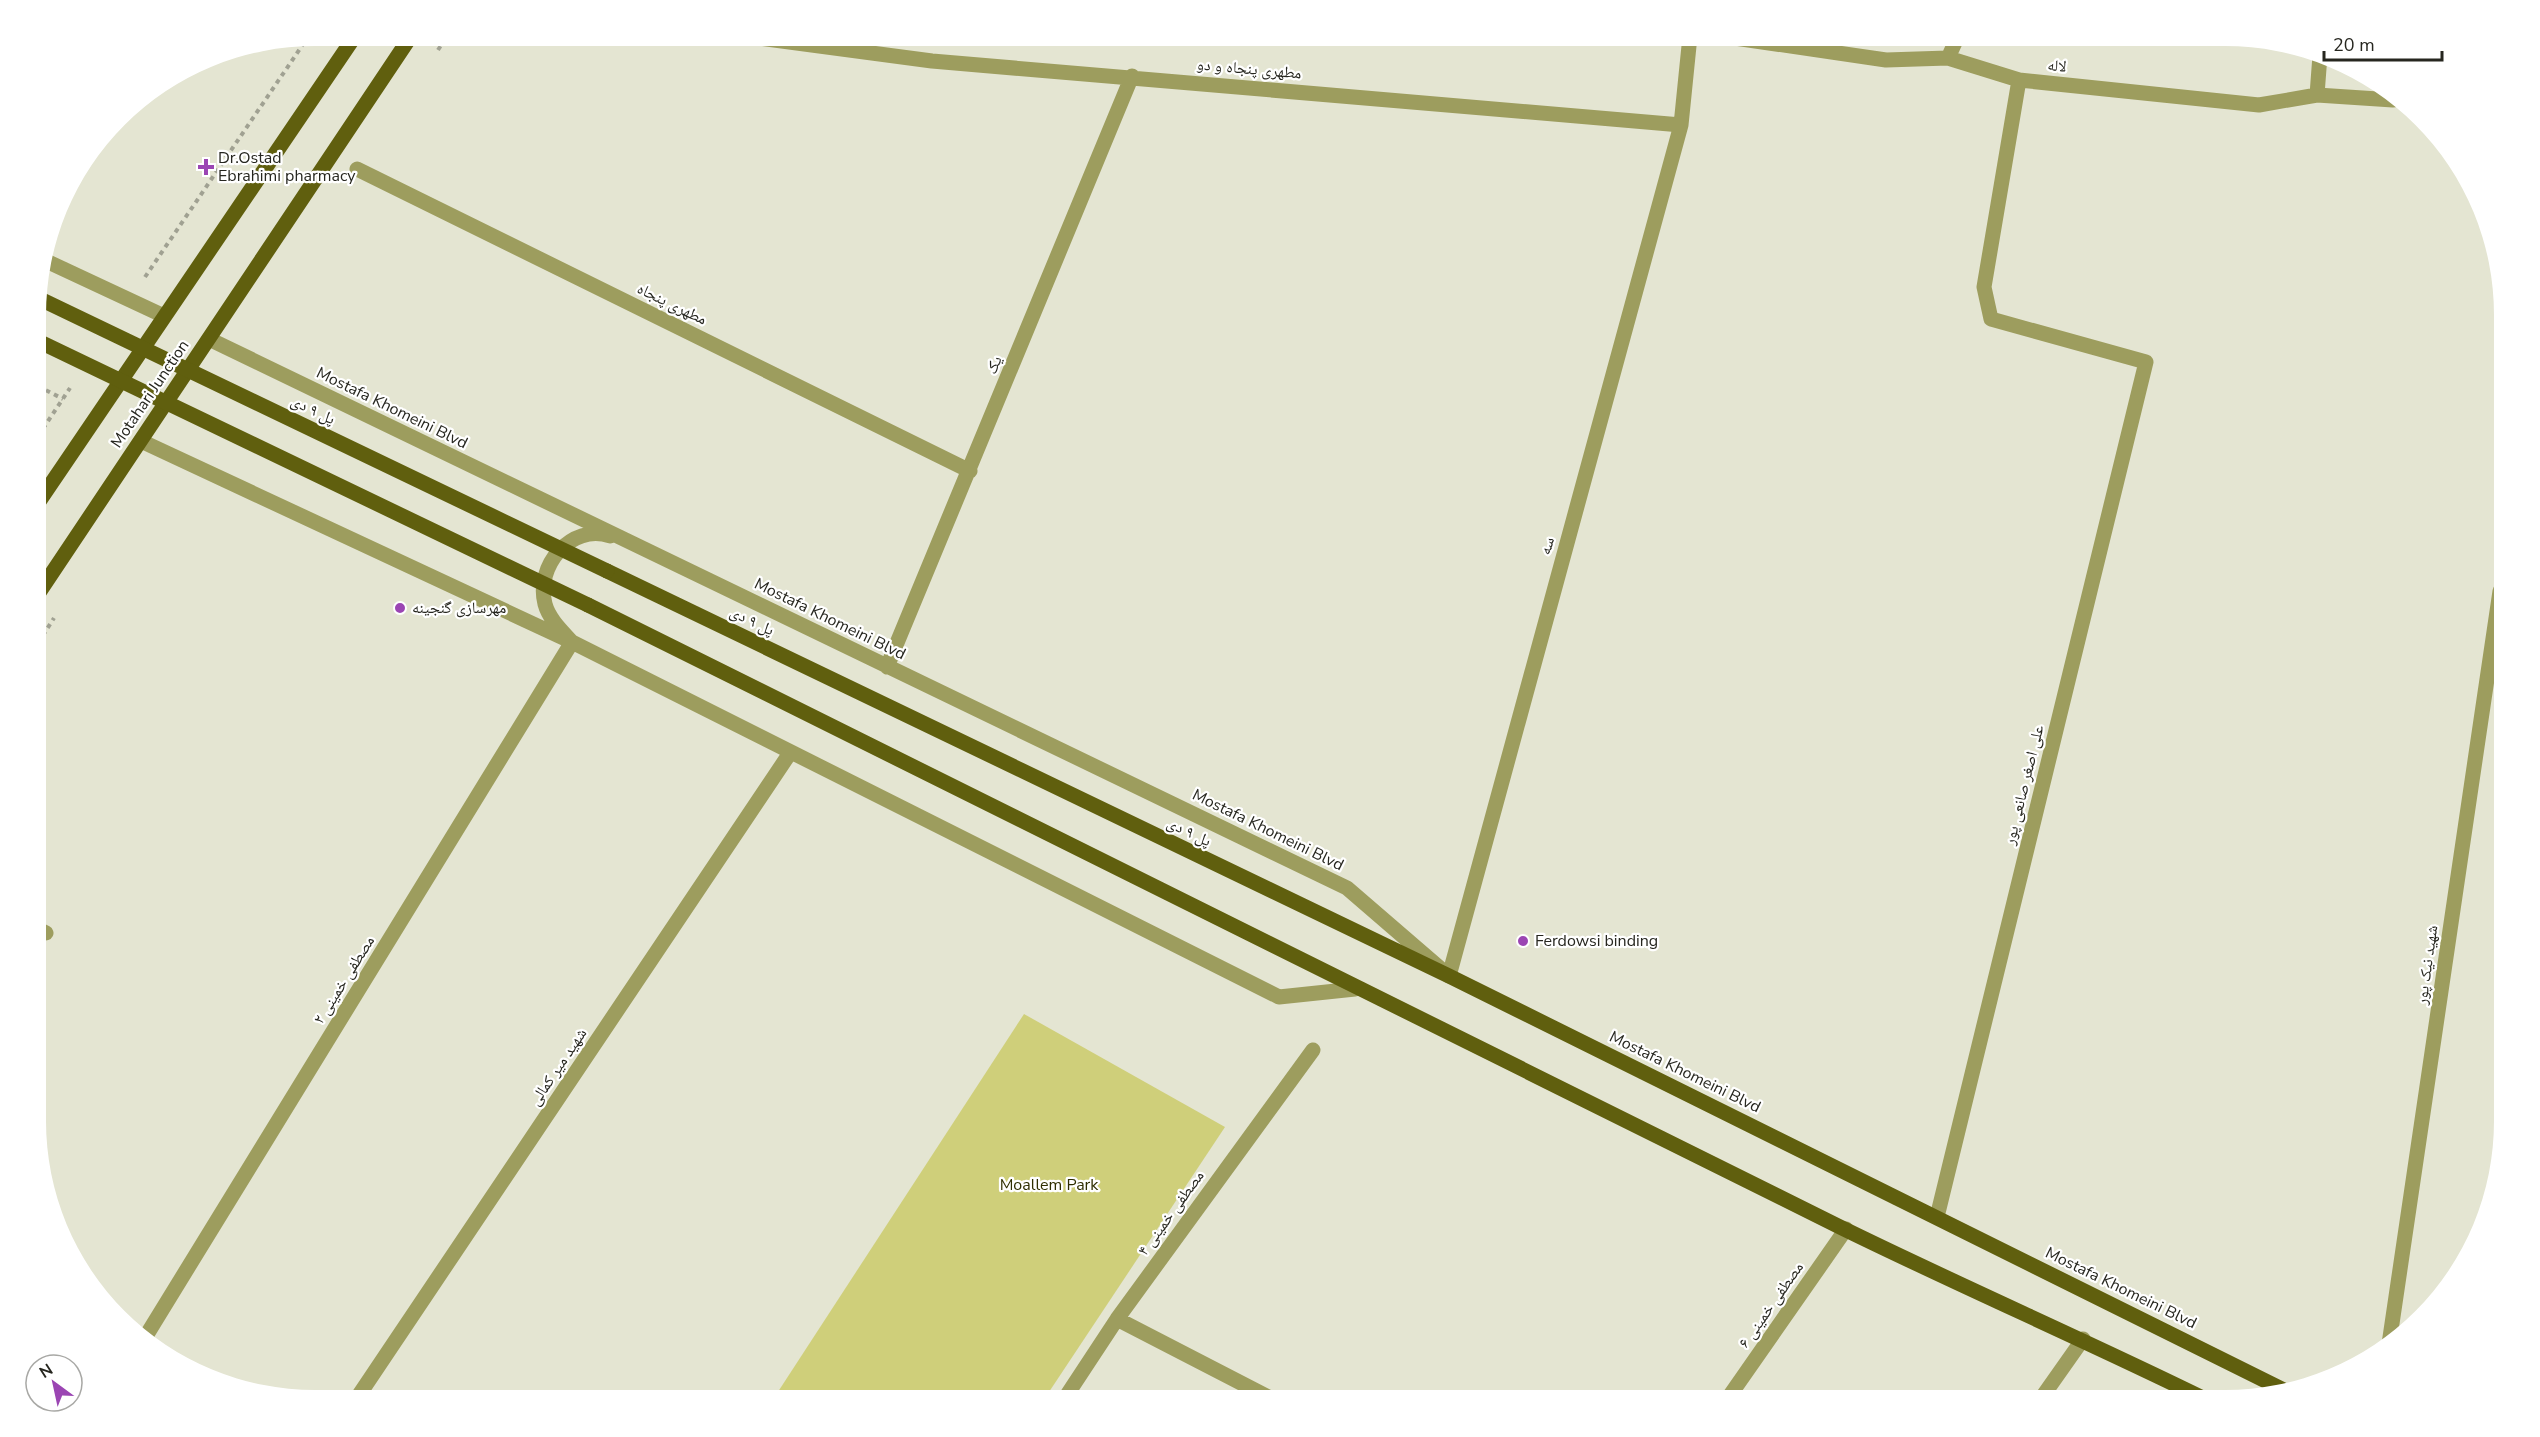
<svg xmlns="http://www.w3.org/2000/svg" width="2540" height="1437" font-family="'Nunito Sans','Noto Naskh Arabic',sans-serif">
<style>
.green{fill:#cfcf7a}
.lines{fill:none;stroke-linecap:round;stroke-linejoin:round}
.path{stroke:#a0a192;stroke-width:4;stroke-dasharray:4.5 4.5;stroke-linecap:butt}
.minor{stroke:#9d9d5e;stroke-width:15}
.major{stroke:#605f0e;stroke-width:15}
.major-bridge{stroke:#605f0e;stroke-width:15}
.poi-dot{fill:#9b45b3;stroke:#fff;stroke-width:2}
.labels{text-anchor:middle;dominant-baseline:central;stroke-width:4.5;stroke-linejoin:round;paint-order:stroke}
.street-label{font-size:16px;fill:#26261f;stroke:#fff}
.poi-label{font-size:16px;fill:#26261f;stroke:#fff;text-anchor:start}
.park-label{font-size:16px;fill:#2f2e00;stroke:#fff}
</style>
<rect width="100%" height="100%" fill="#e4e5d2"/>
<!-- green -->
<path class="green" d="M1024 1014 1225 1127 1043 1401H772Z"/>
<g class="lines">
<!-- path -->
<path class="path" d="M438 50 447 36
M145 277 308 37
M38 386 63 399
M38 436 70 388
M38 643 54 618"/>
<!-- minor -->
<path class="minor" d="M743 36 932 61 1681 125
M1721 36 1886 60 1948 58 2019 80 2259 105 2317 95 2393 100
M1948 58 1958 36
M2317 95 2320 55
M357 169 970 471
M44 260 164 316
M209 339 1347 888 1449 976 1681 125 1690 36
M141 441 572 642 1279 997 1355 989
M887 667 1132 76
M38 929 46 933
M1937 1217 2146 362 1991 319 1984 287 2019 80
M1117 1319 1276 1401
M146 1336 572 642C562 631 549 619 545 604 535 566 571 523 610 536
M2389 1344 2500 591
M2040 1400 2083 1339
M355 1401 790 753
M1063 1401 1117 1319 1313 1050
M1726 1401 1846 1229"/>
<!-- major -->
<path class="major" d="M38 503 355 36
M607 571 1449 976 2288 1392
M38 594 411 36
M588 605C1004 813 1420 1021 1838 1226 1960 1286 2085 1340 2207 1400"/>
<!-- major-bridge -->
<path class="major-bridge" d="M38 298 607 571
M38 341 588 605"/>
</g>
<!-- markers -->
<g class="poi-dot">
<path d="M203 158h6v6h6v6h-6v6h-6v-6h-6v-6h6z"/>
<circle cx="400" cy="608" r="6"/>
<circle cx="1523" cy="941" r="6"/>
</g>
<g class="labels">
<!-- street labels -->
<g class="street-label">
<text transform="translate(2057 66) rotate(6)">لاله</text>
<text transform="translate(1249 69) rotate(5)">مطهری پنجاه و دو</text>
<text transform="translate(672 304) rotate(26)">مطهری پنجاه</text>
<text transform="translate(994 365) rotate(-68)">یک</text>
<text transform="translate(150 394) rotate(-56)">Motahari Junction</text>
<text transform="translate(392 408) rotate(26)">Mostafa Khomeini Blvd</text>
<text transform="translate(313 410) rotate(26)">پل ۹ دی</text>
<text transform="translate(1547 546) rotate(-75)">سه</text>
<text transform="translate(830 619) rotate(26)">Mostafa Khomeini Blvd</text>
<text transform="translate(752 621) rotate(26)">پل ۹ دی</text>
<text transform="translate(2024 785) rotate(-76)">علی اصغر صانعی پور</text>
<text transform="translate(1268 830) rotate(26)">Mostafa Khomeini Blvd</text>
<text transform="translate(1189 832) rotate(26)">پل ۹ دی</text>
<text transform="translate(2427 965) rotate(-82)">شهید نیک پور</text>
<text transform="translate(344 980) rotate(-58)">مصطفی خمینی ۲</text>
<text transform="translate(558 1067) rotate(-56)">شهید میر کمالی</text>
<text transform="translate(1685 1072) rotate(26)">Mostafa Khomeini Blvd</text>
<text transform="translate(1171 1213) rotate(-54)">مصطفی خمینی ۴</text>
<text transform="translate(2121 1288) rotate(26)">Mostafa Khomeini Blvd</text>
<text transform="translate(1771 1305) rotate(-55)">مصطفی خمینی ۶</text>
</g>
<!-- poi labels -->
<g class="poi-label">
<text x="218" y="158">Dr.Ostad<tspan x="218" dy="18">Ebrahimi pharmacy</tspan></text>
<text x="412" y="608">مهرسازی گنجینه</text>
<text x="1535" y="941">Ferdowsi binding</text>
</g>
<!-- park labels -->
<g class="park-label">
<text x="1049" y="1185">Moallem Park</text>
</g>
</g>
<!-- crop -->
<path d="M0 0H2540V1437H0ZM315 46H2225A269 269 0 0 1 2494 315V1121A269 269 0 0 1 2225 1390H315A269 269 0 0 1 46 1121V315A269 269 0 0 1 315 46Z" fill="#fff" fill-rule="evenodd"/>
<!-- north arrow -->
<g transform="translate(54 1383) rotate(327)"><circle r="28" fill="#ffffff" stroke="#a8a8a5" stroke-width="1.5"/>
<path d="M0-4.5L10 22L0 15L-10 22Z" fill="#9b45b3"/>
<text y="-9" font-size="16" font-weight="bold" text-anchor="middle" fill="#26261f">N</text>
</g>
<!-- scale -->
<path d="M2324 51v9h118v-9" fill="none" stroke="#26261f" stroke-width="3"/>
<text x="2333" y="51" font-size="18" fill="#26261f" stroke="#ffffff" stroke-width="4.5" paint-order="stroke">20 m</text>
</svg>
